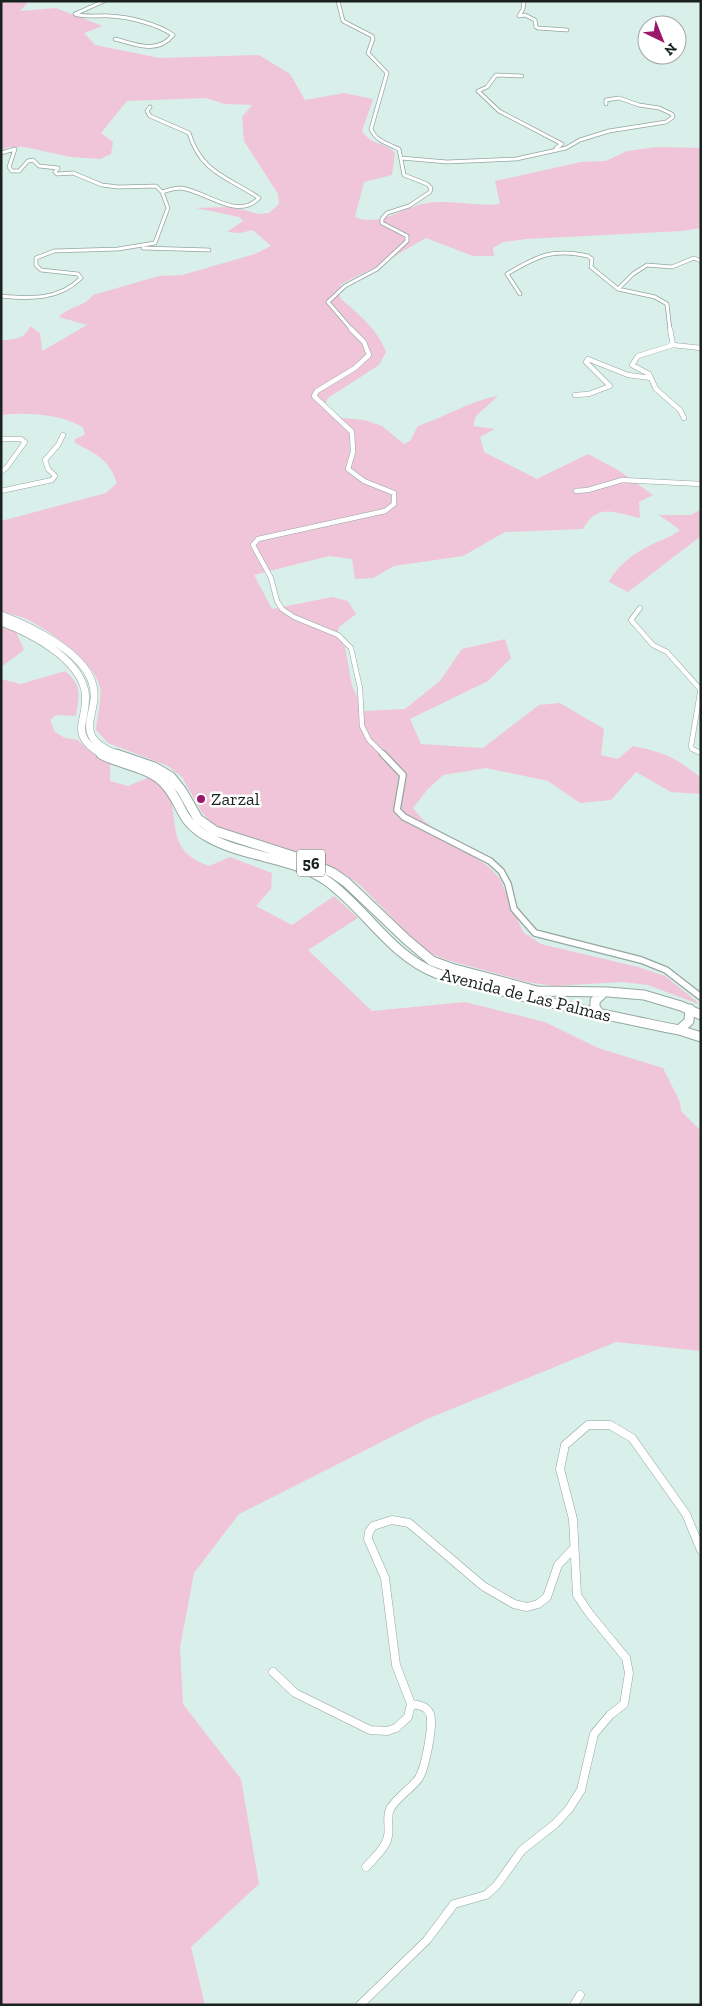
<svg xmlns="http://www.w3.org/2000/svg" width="702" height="2006" font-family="'Zilla Slab',serif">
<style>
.green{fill:#f1c5d9}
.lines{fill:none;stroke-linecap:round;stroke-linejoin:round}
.street-far3-casing{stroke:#93a7a1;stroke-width:4.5}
.street-far2-casing{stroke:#93a7a1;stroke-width:5.5}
.street-far1-casing{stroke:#93a7a1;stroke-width:8}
.street-casing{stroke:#93a7a1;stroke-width:9}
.primary-far1-casing{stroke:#93a7a1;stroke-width:8}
.primary-casing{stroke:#93a7a1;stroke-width:11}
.street-far3{stroke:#fff;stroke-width:3}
.street-far2{stroke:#fff;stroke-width:4.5}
.street-far1{stroke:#fff;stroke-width:5.5}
.street{stroke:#fff;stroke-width:8}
.primary-far1{stroke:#fff;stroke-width:7}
.primary{stroke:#fff;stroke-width:9}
.poi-dot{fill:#9b176a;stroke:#fff;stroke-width:2}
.labels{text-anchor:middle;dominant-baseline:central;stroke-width:5;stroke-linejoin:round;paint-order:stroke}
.shield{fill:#fff;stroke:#5f6463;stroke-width:1}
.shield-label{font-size:16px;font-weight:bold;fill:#1a2220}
.poi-label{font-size:18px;fill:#1a2220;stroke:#fff;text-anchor:start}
.street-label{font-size:18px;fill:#1a2220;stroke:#fff}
</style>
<rect width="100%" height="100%" fill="#d9efe9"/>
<!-- green -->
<path class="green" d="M1 1H29L20 11 56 8 103 26 84 33 95 45 160 58 259 55 290 74 305 100 344 93 373 99 362 131C372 146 385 142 395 153L392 175 364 182 355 217C377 227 402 209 422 204 448 198 474 207 500 204L495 181 581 162 606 161 627 151 657 147 701 148V228L682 231 527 239 503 242 493 248 494 256H473L426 238C414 244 404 251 392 258 376 268 357 275 340 285V298C358 314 377 328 386 352L379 365 328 398 324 407 342 418 364 420 382 426 404 444 410 441 418 426C445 417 470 401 498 396L476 416 473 426 495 429 480 437 484 452 537 479 588 454 618 470 653 495 639 502 640 518C615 513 598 502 583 529L505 532 463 556 394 566 373 578 355 579 352 559 329 556 254 575 272 609 332 597 348 601 356 614 339 627 337 635 345 647 352 686 364 711 405 709 440 681 462 649 505 639 511 658 488 681 410 719 421 744 483 748 539 705 560 703 604 729 601 755 618 759 633 746C666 753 675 757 701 778L700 794 671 792 636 772 611 800 580 803 548 781 486 768 443 775 427 790 413 808 424 821 489 867 500 879 523 932 541 944 638 967 665 976 701 1005 648 985 621 982 554 986 527 982 447 960 432 954 414 940 360 885 346 875 327 864 225 830 211 823 201 811 182 777 168 766 108 743 96 730C97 717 102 700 100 687 95 662 47 628 24 618 16 615 9 614 1 611V521L106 493 117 483C109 459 96 454 75 443V439L85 435 83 427C59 414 28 412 1 415V340C13 340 26 339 30 326L40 333 42 351 87 325 59 317C69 306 85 307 93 295L159 276 182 275 255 254 271 246 253 230 240 233 227 232 243 221 239 217 196 208 226 207 245 210 258 214 269 213 279 204 278 194 244 141 242 117 252 105 225 104 206 98 127 101 101 133 113 142 111 154 101 159 70 157 25 147H9L1 150Z
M701 509V536L628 592 609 582C616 567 635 552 651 545 661 540 671 537 680 530L659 515H691Z
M1 626 15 630 24 650 1 667Z
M65 671C83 686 79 695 76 716L56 715 50 720 55 732 65 738 78 740 87 749 110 763V781L128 786 150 777C158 784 166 791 171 801 173 806 173 814 174 820 177 847 185 857 209 866L230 857 272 873 271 889 256 906 292 925 334 896 358 918 308 950 372 1011 465 1002 545 1022 598 1048 663 1068 680 1102 681 1111 701 1131V1351L616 1342 427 1419 239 1514 194 1573 180 1647 183 1704 241 1779 259 1884 191 1947 205 2005H1V679L21 684Z"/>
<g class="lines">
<defs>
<path id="street-far3" d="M104 1 75 14C87 18 98 15 110 16 129 17 158 24 173 35 157 55 135 44 115 39
M338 1 343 21 372 36 373 39 368 53 387 73 371 129C376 141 388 144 399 149L404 175 427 184 431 188 430 192 409 206 387 213 382 219V223L407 236V241L377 269 345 286 328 302 352 330
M524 1 523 9 519 16 525 15 535 20 536 27 538 28 567 30
M522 76 496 75 487 87 478 91 499 111 562 144 556 148
M150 107 147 111 150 116 189 133C201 173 228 177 259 198 237 221 206 191 181 188 175 188 168 190 162 192
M1 153 15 149 9 167 12 171H19L28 161 33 160 39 166 58 168 55 172 57 174 73 173 102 185 118 187 156 186 162 192 168 208 155 243 118 249 54 251 36 258V265L41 270 78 274 81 278C59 300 30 299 1 296
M401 158 447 162 516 159 566 148 580 140 609 131 666 122 673 117 672 114 659 108 639 105 619 98 606 100V104
M143 248 209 250
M618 289 633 274 647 265 672 267 694 258 701 261
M520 294 507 274C537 256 552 248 588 256L592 259 591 267 618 289 655 297 667 304 670 330"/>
<path id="street-far2" d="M351 329 364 342 369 355 355 368 317 391 314 396 352 432 353 452 348 469 364 481 394 493V504L385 511 258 539 253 545 271 578 277 601 282 609 294 617 338 635 351 648 360 688 362 726 369 740 384 755
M670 329 673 345 701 348
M673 345 638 356 632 365 649 374 656 389 680 410 684 418
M575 395 589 394 610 386 586 362 588 359 628 375 651 378
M1 439H21L25 442 7 467 1 472
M1 491 52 480 55 476 48 469 45 460 58 445 63 435
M576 491 588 490 622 480 701 484
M640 608 631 620 653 645 667 652 700 689
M701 687 691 746 692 749 701 753"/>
<path id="street-far1" d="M383 754 403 775 397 810 404 817 490 861 501 871 508 884 514 909 535 933 641 960 666 970 701 997"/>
<path id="street" d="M273 1672 295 1693 370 1730 387 1731 396 1728 408 1717 411 1704 396 1665 385 1578 368 1539 369 1532 373 1526 392 1520 409 1523 483 1586 514 1604 527 1607 538 1604 547 1597 558 1565 574 1548
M366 1867C374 1858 386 1848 388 1836 390 1827 386 1818 390 1809 397 1797 411 1789 419 1778 425 1768 434 1725 430 1714 427 1706 419 1705 411 1704
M360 2005 427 1940 454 1904 486 1895 497 1885 522 1850 555 1824 569 1809 581 1790 594 1734 610 1715 624 1704 629 1673 626 1658 589 1613 577 1595 573 1519 560 1469 565 1445 588 1425H610L632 1438 686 1514 701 1550
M574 2005 580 1995"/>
<path id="primary-far1" d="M1 615C30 626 82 651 92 682 103 713 66 735 119 755
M1 622C30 633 78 657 85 691 90 721 65 733 103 755"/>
<path id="primary" d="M101 754C121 765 146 766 163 782 184 803 177 821 210 838 247 858 293 857 327 881 365 908 391 956 436 973 453 980 473 983 491 988 553 1005 616 1017 679 1030L701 1037
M116 754 154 767 171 777 182 791 198 819 215 831 305 860 333 873 346 882 407 940 432 961 451 968 537 991 608 992 644 995 681 1006 701 1015
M599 1013 595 1007V1001L604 992
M679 1030 689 1021 690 1009"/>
</defs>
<!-- street-far3 casing -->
<use href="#street-far3" class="street-far3-casing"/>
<!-- street-far2 casing -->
<use href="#street-far2" class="street-far2-casing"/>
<!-- street-far1 casing -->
<use href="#street-far1" class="street-far1-casing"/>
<!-- street casing -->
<use href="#street" class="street-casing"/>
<!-- primary-far1 casing -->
<use href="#primary-far1" class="primary-far1-casing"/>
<!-- primary casing -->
<use href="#primary" class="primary-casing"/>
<!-- street-far3 -->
<use href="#street-far3" class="street-far3"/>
<!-- street-far2 -->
<use href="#street-far2" class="street-far2"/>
<!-- street-far1 -->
<use href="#street-far1" class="street-far1"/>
<!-- street -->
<use href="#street" class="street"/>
<!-- primary-far1 -->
<use href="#primary-far1" class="primary-far1"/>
<!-- primary -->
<use href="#primary" class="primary"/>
</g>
<!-- markers -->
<circle class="poi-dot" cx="201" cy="799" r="5"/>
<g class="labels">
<!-- shield labels -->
<rect class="shield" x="297" y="849.5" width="28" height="27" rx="4"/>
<g class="shield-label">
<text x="311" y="863">56</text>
</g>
<!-- poi labels -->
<g class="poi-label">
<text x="211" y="799">Zarzal</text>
</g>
<!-- street labels -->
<g class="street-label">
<text transform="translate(526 995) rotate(14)">Avenida de Las Palmas</text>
</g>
</g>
<!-- border -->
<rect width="702" height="2006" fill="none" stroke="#1a2220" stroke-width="5"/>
<!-- north arrow -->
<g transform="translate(662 40) rotate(137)"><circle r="24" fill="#ffffff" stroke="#a3a7a6"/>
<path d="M0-4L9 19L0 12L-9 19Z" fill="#9b176a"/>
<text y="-8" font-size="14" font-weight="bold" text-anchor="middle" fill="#1a2220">N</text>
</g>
</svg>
